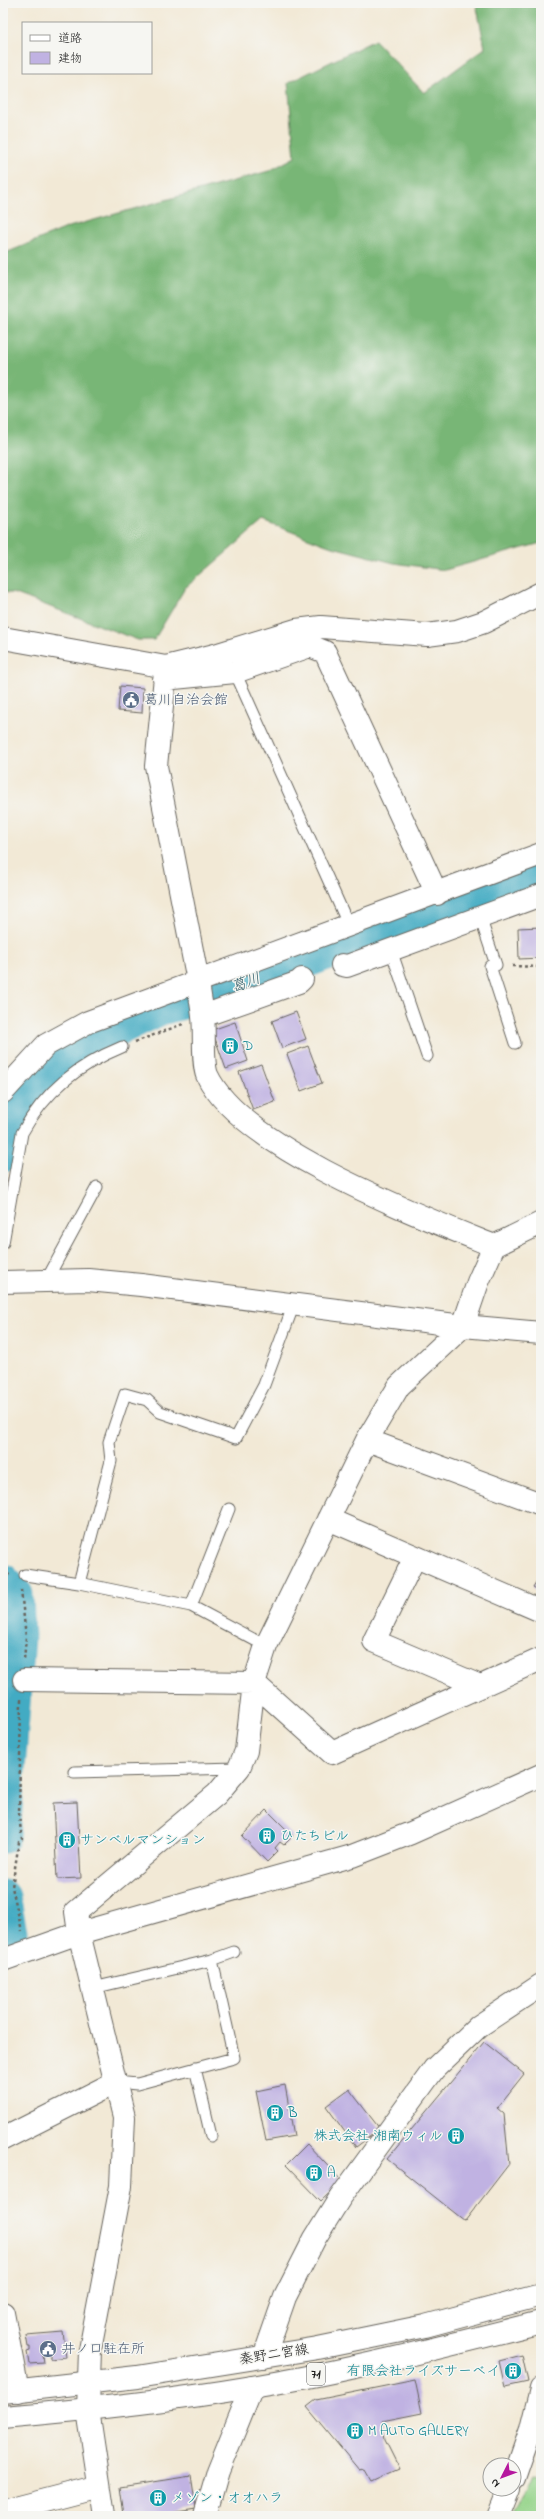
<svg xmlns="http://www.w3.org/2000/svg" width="544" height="2519" font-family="'Indie Flower','Klee One',sans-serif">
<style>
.green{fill:#95d48a;stroke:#587853}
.forest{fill:#78b676;stroke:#4a6949}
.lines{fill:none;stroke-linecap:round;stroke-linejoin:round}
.river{stroke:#43abc3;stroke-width:35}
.building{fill:#c0b2e2}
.lane-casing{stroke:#67645d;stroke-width:13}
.street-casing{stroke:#67645d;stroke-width:24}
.secondary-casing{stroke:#67645d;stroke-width:24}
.primary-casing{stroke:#67645d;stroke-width:24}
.path{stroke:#67645d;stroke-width:2.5;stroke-dasharray:3 3;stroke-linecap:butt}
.lane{stroke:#fff;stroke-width:11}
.street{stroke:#fff;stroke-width:22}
.secondary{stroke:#fff;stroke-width:22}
.primary{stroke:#fff;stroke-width:22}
.labels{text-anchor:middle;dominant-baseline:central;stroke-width:3;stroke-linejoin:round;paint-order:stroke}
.shield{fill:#f6f6f2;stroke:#5d5d5c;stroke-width:1}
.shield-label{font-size:13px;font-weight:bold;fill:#1c1c1c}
.service-label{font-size:14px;fill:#4e5e75;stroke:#f6f6f2;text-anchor:start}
.culture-label{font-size:14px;fill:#0d838f;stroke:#f6f6f2;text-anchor:start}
.street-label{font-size:14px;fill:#1c1c1c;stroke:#f6f6f2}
.water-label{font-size:15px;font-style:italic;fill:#2e5c67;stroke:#f6f6f2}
</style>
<rect width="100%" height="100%" fill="#f6f6f2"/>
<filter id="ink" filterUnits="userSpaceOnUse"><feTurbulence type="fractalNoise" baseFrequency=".025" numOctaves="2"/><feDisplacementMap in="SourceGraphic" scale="8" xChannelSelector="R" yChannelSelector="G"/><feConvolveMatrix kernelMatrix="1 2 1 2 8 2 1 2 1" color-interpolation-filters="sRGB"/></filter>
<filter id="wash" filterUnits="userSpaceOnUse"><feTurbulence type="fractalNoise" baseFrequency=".012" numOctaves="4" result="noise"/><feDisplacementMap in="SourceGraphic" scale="16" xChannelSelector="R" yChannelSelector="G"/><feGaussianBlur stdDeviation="0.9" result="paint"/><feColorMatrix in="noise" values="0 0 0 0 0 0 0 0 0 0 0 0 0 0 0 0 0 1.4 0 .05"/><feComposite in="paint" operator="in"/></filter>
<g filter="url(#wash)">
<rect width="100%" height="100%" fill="#f2e9d6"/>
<!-- green -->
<path class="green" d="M532 2480 541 2482V2516H511Z"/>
<!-- forest -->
<path class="forest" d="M476 3H541V543L445 570 394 563 329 546 263 521 185 588 154 640H138L16 594 3 592V254L69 227 269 171 295 157 288 83 375 40 424 93 485 48Z"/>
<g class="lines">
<!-- river -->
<path class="river" d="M3 1155 15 1114 36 1083 54 1065 101 1037 160 1008 231 989 541 872
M3 1581 16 1595 18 1638 3 1836
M3 1897 10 1932"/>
</g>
<g id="blocks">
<!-- building -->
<path class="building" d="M120 686 143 688 142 713 118 711Z
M541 927V958L519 959 518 928Z
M296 1012 306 1039 282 1048 272 1021Z
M235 1022 248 1061 226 1069 212 1030Z
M308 1046 322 1083 301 1091 287 1054Z
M261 1064 275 1102 253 1110 239 1072Z
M541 1574V1592L533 1587Z
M77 1802 81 1878 57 1879 53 1803Z
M267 1810 293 1836 284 1845 280 1842 275 1848 278 1851 267 1862 242 1836Z
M484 2042 524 2074 497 2108 504 2114 509 2164 465 2221 387 2159Z
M285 2085 294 2136 266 2141 256 2091Z
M349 2089 380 2129 356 2147 326 2106Z
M307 2144 342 2181 321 2201 286 2165Z
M63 2332 66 2357 50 2359V2355H43L44 2363 29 2364 27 2352 30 2351V2347H28L26 2335Z
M522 2355 528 2382 505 2387 499 2361Z
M415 2380 422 2413 382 2421 385 2440 399 2468 370 2481 363 2469 359 2470 307 2407 316 2400Z
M191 2476 196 2509 151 2516H124L120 2487Z"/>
</g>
</g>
<g filter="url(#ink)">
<use href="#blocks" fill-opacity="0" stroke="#67645d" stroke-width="1"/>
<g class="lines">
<defs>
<path id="lane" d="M235 672 349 926
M480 917 496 965 490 966 515 1043
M391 950 427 1056
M3 1243 22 1133C45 1091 78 1065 122 1047
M46 1281 97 1187
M25 1575 79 1583 191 1606 266 1646
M79 1583 111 1461 109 1442 125 1394 147 1400 160 1412 236 1438 264 1385 294 1304
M191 1606 229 1509
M74 1772 238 1768
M212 1960 234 1952
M93 1988 212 1960 234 2058 137 2084 116 2082
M195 2068 211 2136"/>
<path id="street" d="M3 638 166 667 215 655 296 630 321 627 427 635 457 631 484 622 541 593
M166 667 156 766 198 981C199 993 202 1005 203 1017 205 1032 202 1062 207 1075 241 1148 420 1216 494 1246
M164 679 235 672 310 646 325 652 437 894
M342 965 347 966 541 895
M203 1016 299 982 302 979
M3 1092 46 1045 88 1022 541 854
M3 1282 88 1280 141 1285 463 1326 541 1333
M367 1440 541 1504
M328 1519 541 1611
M415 1557 374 1641 480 1686
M24 1680 254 1683 332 1753 541 1659
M79 1933 76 1912 217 1794 239 1768 246 1751 254 1683 266 1646 367 1440 399 1386 463 1326 478 1282 494 1246 541 1223
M3 2139 116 2082
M3 2313 18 2391
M264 2357 285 2297 315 2238 340 2198 434 2069 479 2026 541 1985
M514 2478 531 2429 541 2389
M3 2511 99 2486
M205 2516 218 2471 252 2387
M498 2516 509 2489"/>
<path id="secondary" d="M79 1933 124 2117 121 2186 90 2350 88 2410 104 2516
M3 1960 79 1933 352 1856 411 1833 541 1775"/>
<path id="primary" d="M3 2392 137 2377 318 2348 425 2326 541 2295
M3 2417C86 2410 170 2401 252 2387 349 2371 446 2346 541 2322"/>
</defs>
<!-- lane casing -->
<use href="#lane" class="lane-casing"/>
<!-- street casing -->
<use href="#street" class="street-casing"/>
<!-- secondary casing -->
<use href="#secondary" class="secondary-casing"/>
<!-- primary casing -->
<use href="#primary" class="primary-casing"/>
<!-- path -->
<path class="path" d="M512 966 541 967
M135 1042 183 1024
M3 1569 10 1576
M21 1590 26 1637 24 1660
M21 1699 19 1816 22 1839 19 1842 12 1887 22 1931"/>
<!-- lane -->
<use href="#lane" class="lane"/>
<!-- street -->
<use href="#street" class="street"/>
<!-- secondary -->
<use href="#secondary" class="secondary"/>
<!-- primary -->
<use href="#primary" class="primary"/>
</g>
</g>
<!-- icons -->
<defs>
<symbol id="civic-disc" viewBox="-11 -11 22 22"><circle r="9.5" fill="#5c6f8a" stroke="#f6f6f2"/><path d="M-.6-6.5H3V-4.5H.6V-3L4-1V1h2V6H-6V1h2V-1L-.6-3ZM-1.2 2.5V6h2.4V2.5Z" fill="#fff"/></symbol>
<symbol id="building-disc" viewBox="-11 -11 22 22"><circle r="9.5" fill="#0f9aa8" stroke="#f6f6f2"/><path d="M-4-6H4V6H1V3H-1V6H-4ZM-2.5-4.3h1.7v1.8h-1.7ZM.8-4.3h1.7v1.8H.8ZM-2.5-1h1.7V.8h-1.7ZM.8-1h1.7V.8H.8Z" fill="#fff"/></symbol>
</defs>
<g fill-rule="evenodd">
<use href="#civic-disc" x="121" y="690" width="20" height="20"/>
<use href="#building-disc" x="220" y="1036" width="20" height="20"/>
<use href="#building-disc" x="257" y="1826" width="20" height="20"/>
<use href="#building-disc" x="57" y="1830" width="20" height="20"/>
<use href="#building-disc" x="265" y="2103" width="20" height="20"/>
<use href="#building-disc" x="446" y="2126" width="20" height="20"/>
<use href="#building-disc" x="304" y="2163" width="20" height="20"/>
<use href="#civic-disc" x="38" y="2339" width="20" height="20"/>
<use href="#building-disc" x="503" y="2361" width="20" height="20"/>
<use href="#building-disc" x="345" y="2421" width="20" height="20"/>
<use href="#building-disc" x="148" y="2488" width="20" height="20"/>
</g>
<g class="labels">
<!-- shield labels -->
<rect class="shield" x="307" y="2363" width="18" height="22" rx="3"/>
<g class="shield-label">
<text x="316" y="2374">71</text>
</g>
<!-- service labels -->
<g class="service-label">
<text x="144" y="700">葛川自治会館</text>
<text x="61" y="2349">井ノ口駐在所</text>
</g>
<!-- culture labels -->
<g class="culture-label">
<text x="243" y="1046">D</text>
<text x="280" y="1836">ひたちビル</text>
<text x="80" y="1840">サンベルマンション</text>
<text x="288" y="2113">B</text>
<text x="443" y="2136" text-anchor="end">株式会社 湘南ウィル</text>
<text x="327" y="2173">A</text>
<text x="500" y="2371" text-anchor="end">有限会社ライズサーベイ</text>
<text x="368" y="2431">M AUTO GALLERY</text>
<text x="171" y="2498">メゾン・オオハラ</text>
</g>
<!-- street labels -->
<g class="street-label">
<text transform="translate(274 2355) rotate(-9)">秦野二宮線</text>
</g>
<!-- water labels -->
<g class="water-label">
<text transform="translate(246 983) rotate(-20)">葛川</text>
</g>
</g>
<!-- margin -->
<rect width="544" height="2519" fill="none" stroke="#f6f6f2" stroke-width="16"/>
<!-- legend -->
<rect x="22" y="22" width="130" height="52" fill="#f6f6f2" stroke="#9f9f9c"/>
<rect x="30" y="35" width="20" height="6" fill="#ffffff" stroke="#9f9f9c"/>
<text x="58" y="42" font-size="12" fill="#1c1c1c">道路</text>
<rect x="30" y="52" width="20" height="12" fill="#c0b2e2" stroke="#9f9f9c"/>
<text x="58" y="62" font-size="12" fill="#1c1c1c">建物</text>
<!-- north arrow -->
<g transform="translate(502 2477) rotate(228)"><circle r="19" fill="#f6f6f2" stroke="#9f9f9c"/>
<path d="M0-3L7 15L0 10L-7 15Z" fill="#b5179e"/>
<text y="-6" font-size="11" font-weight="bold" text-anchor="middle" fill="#1c1c1c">N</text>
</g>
</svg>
